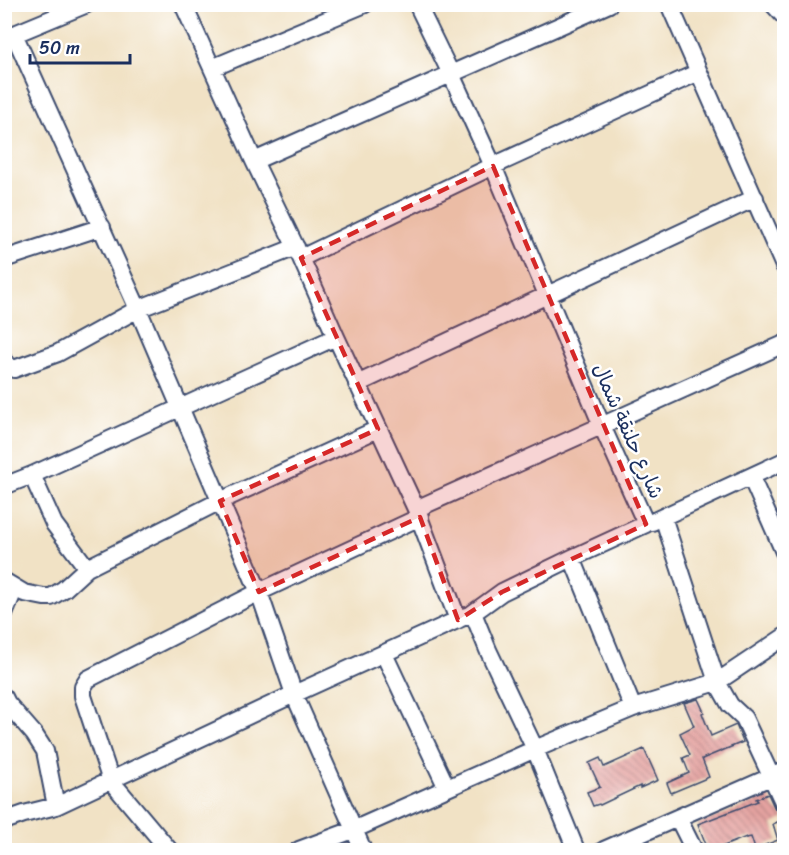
<svg xmlns="http://www.w3.org/2000/svg" width="789" height="855" font-family="Sriracha,'Playpen Sans Arabic',sans-serif">
<style>
.building{fill:url(#building-back-hatch)}
.lines{fill:none;stroke-linecap:round;stroke-linejoin:round}
.street-casing{stroke:#3b4a6d;stroke-width:20}
.street{stroke:#fff;stroke-width:16}
.marked{fill:#d62828;fill-opacity:0.2;stroke:#d62828;stroke-width:4.5;stroke-dasharray:12 8;stroke-linejoin:round}
.labels{text-anchor:middle;dominant-baseline:central;stroke-width:5;stroke-linejoin:round;paint-order:stroke}
.street-label{font-size:20px;fill:#1b2f5e;stroke:#fff}
</style>
<defs>
<pattern id="building-back-hatch" width="6" height="6" patternUnits="userSpaceOnUse" patternTransform="scale(1.5)"><rect width="6" height="6" fill="#e5a3a0"/><path d="M-1 5l2 2M0 0l6 6M5-1l2 2" fill="none" stroke="#b98586"/></pattern>
</defs>
<rect width="100%" height="100%" fill="#fff"/>
<filter id="ink" filterUnits="userSpaceOnUse"><feTurbulence type="fractalNoise" baseFrequency=".0167" numOctaves="2"/><feDisplacementMap in="SourceGraphic" scale="12" xChannelSelector="R" yChannelSelector="G"/><feConvolveMatrix kernelMatrix="1 2 1 2 8 2 1 2 1" color-interpolation-filters="sRGB"/></filter>
<filter id="wash" filterUnits="userSpaceOnUse"><feTurbulence type="fractalNoise" baseFrequency=".008" numOctaves="4" result="noise"/><feDisplacementMap in="SourceGraphic" scale="24" xChannelSelector="R" yChannelSelector="G"/><feGaussianBlur stdDeviation="1.35" result="paint"/><feColorMatrix in="noise" values="0 0 0 0 0 0 0 0 0 0 0 0 0 0 0 0 0 1.4 0 .05"/><feComposite in="paint" operator="in"/></filter>
<g filter="url(#wash)">
<rect width="100%" height="100%" fill="#f1e2c5"/>
<g id="blocks">
<!-- building -->
<path class="building" d="M698 699 704 712 702 713 711 736 736 725 743 742 702 759 709 777 671 793 667 783 689 773 683 758 690 755 680 733 694 726 684 703Z
M644 749 658 780 640 788V786L600 805 599 804 593 806 587 792 600 787 589 763 600 758 604 767Z
M768 794 775 809 782 814 784 819 773 824 778 840 755 849 751 837 746 838V837L714 850H708L698 824 758 801 756 799Z"/>
</g>
</g>
<g filter="url(#ink)">
<use href="#blocks" fill-opacity="0" stroke="#3b4a6d" stroke-width="1.5"/>
<g class="lines">
<defs>
<path id="street" d="M183 4 254 161 301 258 336 337 416 509 458 620
M417 4 451 74 493 166 602 426 646 524 572 558 502 592 473 613 488 650 535 749 576 850
M669 4 784 266
M773 4 784 16
M14 34 138 309 259 592 294 694 363 850
M5 38 87 4
M212 68 365 4
M254 161 609 4
M301 258 493 166 699 72
M4 259 102 227
M4 361 10 367 14 369 58 353 138 309 296 247
M357 384 755 198
M32 475 54 524 87 568
M751 477 784 552
M4 486 32 475 336 337
M416 509 784 344
M663 517 717 682 730 705 744 718 784 804
M652 522 784 461
M572 558 633 708
M4 581 24 593 44 597H51L64 589 87 568 220 501 378 429
M4 614 15 588
M384 654 447 788
M4 697 7 703 34 734 45 751 56 806
M678 818 694 850
M4 821 24 814 56 806 294 694 466 616
M169 850 111 781 83 696V687L88 679 259 592 420 517
M299 850 353 830 535 749 633 708 717 682 784 637
M604 850 784 771"/>
</defs>
<!-- street casing -->
<use href="#street" class="street-casing"/>
<!-- street -->
<use href="#street" class="street"/>
</g>
</g>
<!-- marked area -->
<path class="marked" d="M493 166 646 524 502 592 458 620 420 517 259 592 220 501 378 429 301 258Z"/>
<g class="labels">
<!-- street labels -->
<g class="street-label">
<text transform="translate(628 431) rotate(66)">شارع حلنقة شمال</text>
</g>
</g>
<!-- margin -->
<rect width="789" height="855" fill="none" stroke="#fff" stroke-width="24"/>
<!-- scale -->
<path d="M30 54v9h100v-9" fill="none" stroke="#1b2f5e" stroke-width="3"/>
<text x="39" y="54" font-size="18" fill="#1b2f5e" stroke="#ffffff" stroke-width="4.5" paint-order="stroke">50 m</text>
</svg>
